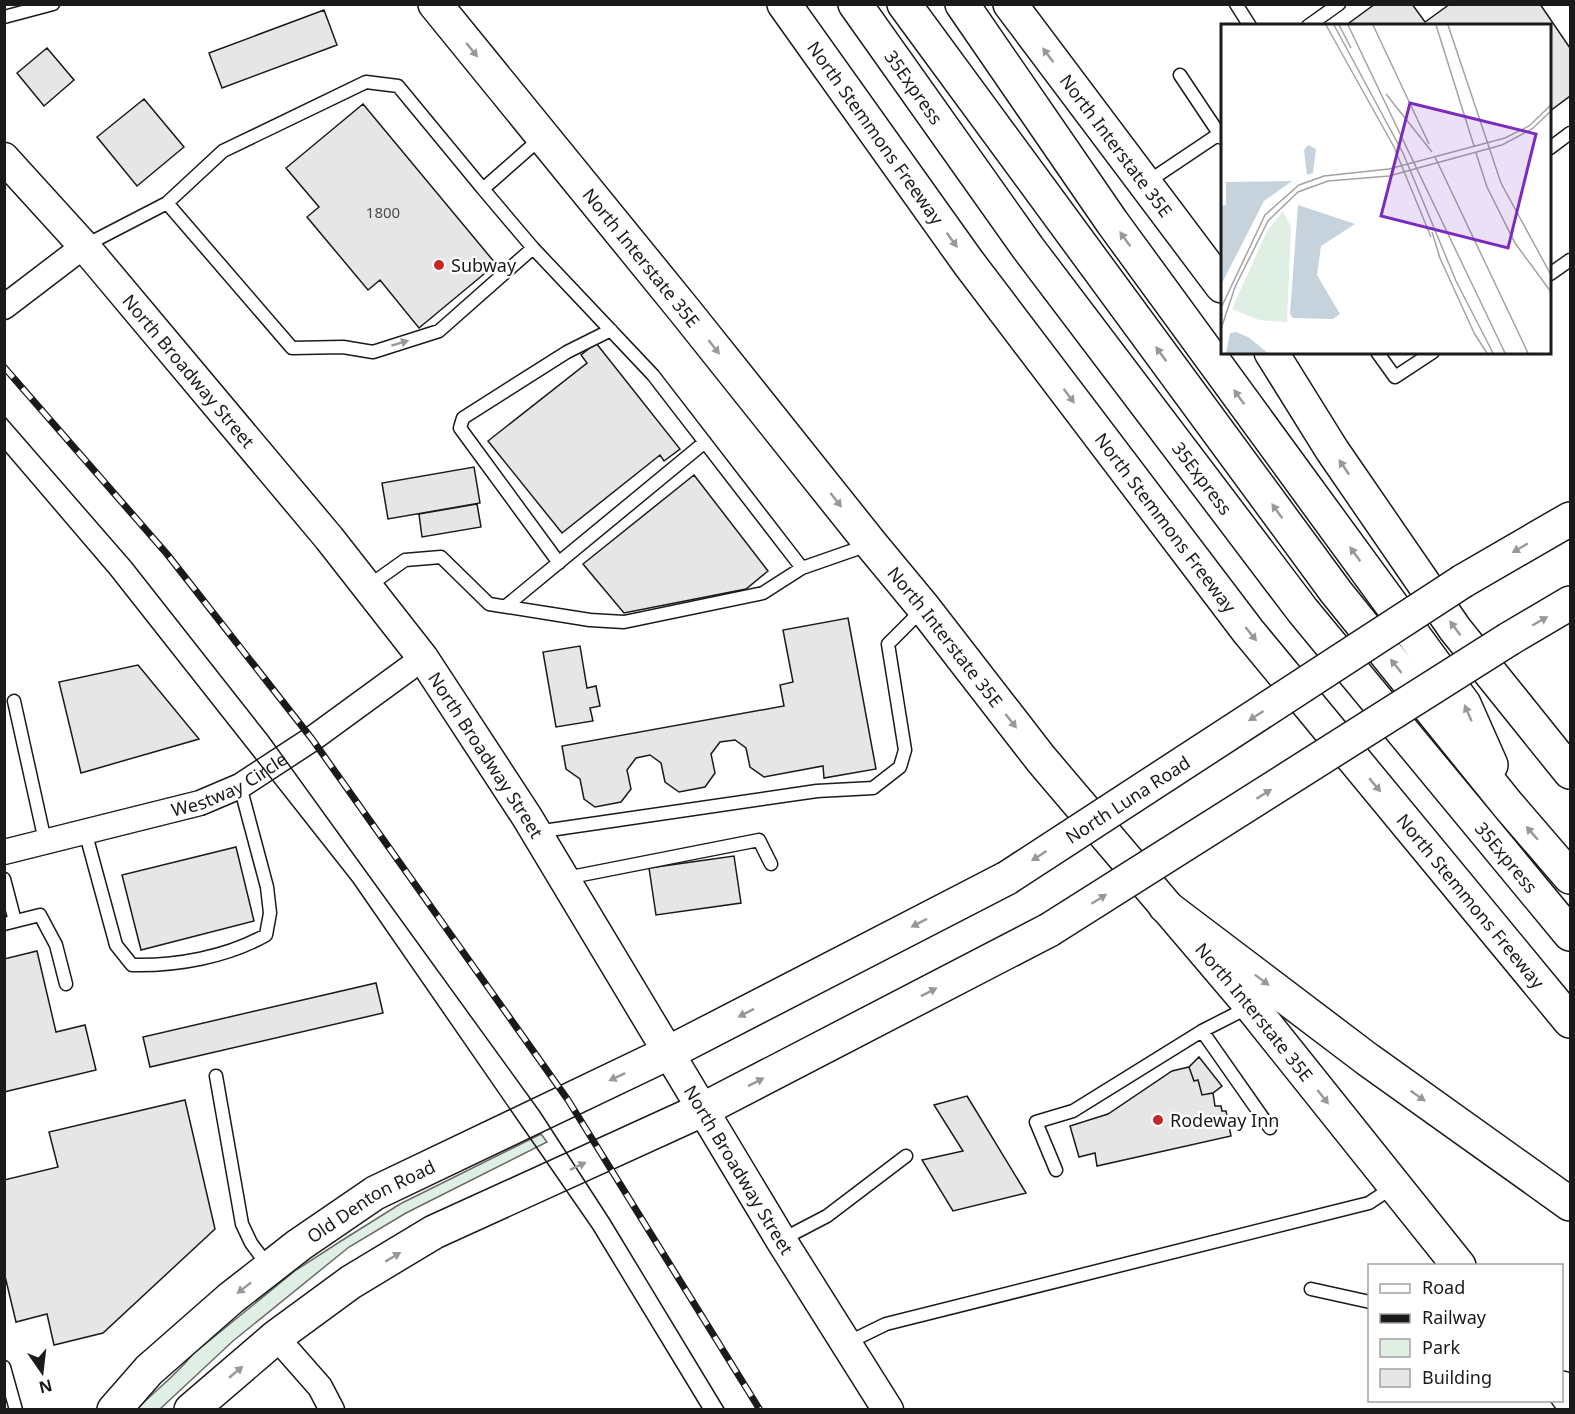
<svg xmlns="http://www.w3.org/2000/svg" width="1575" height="1414" font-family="'Noto Sans',sans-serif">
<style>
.green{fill:#e0efe3;stroke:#6a6a6a;stroke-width:1.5}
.building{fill:#e6e6e6;stroke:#1a1a1a;stroke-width:1.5}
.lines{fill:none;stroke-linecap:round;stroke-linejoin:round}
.service-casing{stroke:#1a1a1a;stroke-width:15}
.minor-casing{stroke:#1a1a1a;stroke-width:27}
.tertiary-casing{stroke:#1a1a1a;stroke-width:33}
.secondary-casing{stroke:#1a1a1a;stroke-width:36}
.motorway-casing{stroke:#1a1a1a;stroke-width:36}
.service{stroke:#fff;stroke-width:12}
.minor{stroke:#fff;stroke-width:24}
.tertiary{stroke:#fff;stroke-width:30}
.secondary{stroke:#fff;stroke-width:33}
.motorway{stroke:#fff;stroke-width:33}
.tram{stroke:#1a1a1a;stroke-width:1.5}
.rail-casing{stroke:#1a1a1a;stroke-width:7}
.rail{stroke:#fff;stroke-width:4.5;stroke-dasharray:14;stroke-linecap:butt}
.secondary-bridge-casing{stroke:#1a1a1a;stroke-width:36;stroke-linecap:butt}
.secondary-bridge{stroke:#fff;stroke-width:33}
.oneway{fill:#989898}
.poi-dot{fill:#c62828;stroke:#fff;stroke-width:2}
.labels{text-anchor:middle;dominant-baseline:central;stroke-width:4.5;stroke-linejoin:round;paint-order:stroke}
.number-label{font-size:15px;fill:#4d4d4d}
.street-label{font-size:18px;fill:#1a1a1a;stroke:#fff}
.poi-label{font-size:18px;fill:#1a1a1a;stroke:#fff;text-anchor:start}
.inset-road{fill:none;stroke:#a3a3a3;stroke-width:1.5}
.view{fill:#7b2cbf;fill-opacity:0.15;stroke:#7b2cbf;stroke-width:3}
.inset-edge{fill:none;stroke:#1a1a1a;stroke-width:3}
</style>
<rect width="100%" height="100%" fill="#fff"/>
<!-- green -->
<path class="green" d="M541 1134 547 1142 406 1213 349 1247 233 1341 160 1409H137C156 1390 176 1375 193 1354L296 1270 341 1241 400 1204Z"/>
<!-- building -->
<path class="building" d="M1375 4H1412L1425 22 1450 4H1540L1570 48V96L1550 111V26H1345Z
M324 10 337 45 222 88 209 53Z
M47 48 74 80 44 106 17 73Z
M144 99 184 147 137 186 97 137Z
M363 104 496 264 419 328 380 280 368 290 307 217 319 207 286 168Z
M596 343 680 449 664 461 660 455 562 533 488 441 587 363 581 355Z
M474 467 480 503 388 519 382 483Z
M694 475 768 571 746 589 624 613 583 564Z
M477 504 481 527 422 537 419 514Z
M848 618 876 769 824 778 823 766 764 777 750 767 746 748 735 740 720 742 711 754 715 773 705 787 679 792 665 782 661 763 650 755 636 758 627 770 631 789 621 802 595 807 584 799 580 779 566 769 562 746 784 706 780 685 793 682 783 630Z
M580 646 587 688 596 686 600 706 590 708 593 721 556 727 543 652Z
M138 665 199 739 81 773 59 682Z
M236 847 254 921 141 950 122 875Z
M734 856 741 903 656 915 649 868Z
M37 951 56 1032 85 1025 96 1070 4 1092V959Z
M376 983 383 1013 150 1067 143 1037Z
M1199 1057 1222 1086 1213 1093 1202 1095 1198 1080 1194 1081 1189 1067Z
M1189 1067 1194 1081 1198 1080 1202 1095 1213 1093 1215 1106H1221L1222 1111H1226L1231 1136 1097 1166 1095 1153 1079 1157 1070 1126 1108 1114 1172 1071Z
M967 1096 1026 1193 953 1211 922 1160 963 1151 934 1105Z
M185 1100 215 1229 103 1333 54 1345 47 1314 16 1322 4 1272V1180L58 1167 49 1132Z"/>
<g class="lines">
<defs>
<path id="service" d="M1236 4 1250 26
M4 17 53 4
M1308 26 1339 4
M1180 75 1222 138
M1550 148 1570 133
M1146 183 1222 132
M483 189 533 248 653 375 802 568 868 545
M167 203 292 348 343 347 373 352 439 331 533 248
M84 246 167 203 223 151 366 82 398 86 483 189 542 137
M1550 274 1570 260
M1377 352 1395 377 1433 352
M559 563 460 428 463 418 567 352 611 330
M367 587 405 560 441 557 489 604 590 620 624 622 763 593 802 568
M506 606 705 442
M14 701 45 841
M85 831 116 945 132 965C177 966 227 957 266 935L270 913 267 887 240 786
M536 832 817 791 873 788 900 767 905 750 888 644 924 608
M566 878 759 840 771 864
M4 879 15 921
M4 924 40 915 56 945 66 984
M1202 1031 1270 1128
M216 1076 242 1224 251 1243 269 1267
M1056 1170 1036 1122 1073 1111 1202 1031 1249 1007
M781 1240 827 1216 906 1156
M1311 1289 1370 1302
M847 1343 886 1324 1369 1203 1393 1187
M4 1367 16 1410"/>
<g id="minor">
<path d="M4 307 84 246"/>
<path id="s1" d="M4 852 200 803 240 786 312 739 423 658"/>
<path d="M276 1337 320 1387 332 1410"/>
</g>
<g id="tertiary">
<path id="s2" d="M4 158 84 246 329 538 423 658 527 817 781 1240 888 1410"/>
</g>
<g id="secondary">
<path id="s3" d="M435 4 685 311 871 544 924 608 1041 759 1251 1006 1459 1266"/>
<path id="s4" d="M1010 4 1222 286"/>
<path d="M1271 352 1332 450 1455 629 1570 772"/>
<path d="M1463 581 1570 519"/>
<path d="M1509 639 1570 603"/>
<path d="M1562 1388 1570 1399"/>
<path id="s5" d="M114 1410 149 1370 231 1298 299 1245 375 1193 670 1052 1007 878"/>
<path d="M191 1410 276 1337 351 1282 434 1232 704 1109 1049 930"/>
</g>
<g id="motorway">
<path id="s6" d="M784 4 968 262 1248 631 1570 1021"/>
<path id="s7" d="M855 4 1028 248 1303 611 1570 934"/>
<path d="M904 4 1336 592 1508 805 1570 877"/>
<path d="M962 4 1112 222 1464 704 1491 765"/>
<path d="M1165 906 1367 1059 1570 1204"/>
</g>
</defs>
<!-- service casing -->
<use href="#service" class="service-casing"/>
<!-- minor casing -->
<use href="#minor" class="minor-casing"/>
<!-- tertiary casing -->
<use href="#tertiary" class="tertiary-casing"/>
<!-- secondary casing -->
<use href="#secondary" class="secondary-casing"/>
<!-- motorway casing -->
<use href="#motorway" class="motorway-casing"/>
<!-- service -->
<use href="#service" class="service"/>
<!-- minor -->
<use href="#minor" class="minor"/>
<!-- tertiary -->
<use href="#tertiary" class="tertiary"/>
<!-- secondary -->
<use href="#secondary" class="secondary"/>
<!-- motorway -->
<use href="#motorway" class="motorway"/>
<!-- tram -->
<path class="tram" d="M4 416 131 562 268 736 367 873 540 1112 610 1220 725 1410
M4 450 110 574 353 882 593 1229 703 1410"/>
<defs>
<path id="rail" d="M4 367 167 554 312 739 568 1100 760 1410"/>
</defs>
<!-- rail casing -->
<use href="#rail" class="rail-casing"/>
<!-- rail -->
<use href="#rail" class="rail"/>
<defs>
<g id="secondary-bridge">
<path id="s8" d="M1007 878 1463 581"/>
<path d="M1049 930 1509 639"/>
</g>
</defs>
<!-- secondary-bridge casing -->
<use href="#secondary-bridge" class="secondary-bridge-casing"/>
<!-- secondary-bridge -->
<use href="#secondary-bridge" class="secondary-bridge"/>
</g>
<!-- one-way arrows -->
<defs><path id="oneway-solid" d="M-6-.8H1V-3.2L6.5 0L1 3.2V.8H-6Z" transform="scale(1.5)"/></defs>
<g class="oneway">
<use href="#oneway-solid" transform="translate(472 50) rotate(51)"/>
<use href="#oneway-solid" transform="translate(1048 55) rotate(-127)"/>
<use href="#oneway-solid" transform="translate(1125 239) rotate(-126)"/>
<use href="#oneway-solid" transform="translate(952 240) rotate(54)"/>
<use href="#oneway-solid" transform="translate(400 343) rotate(-17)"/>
<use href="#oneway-solid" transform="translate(714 347) rotate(52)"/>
<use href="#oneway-solid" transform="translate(1161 354) rotate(-126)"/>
<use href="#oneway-solid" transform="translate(1069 396) rotate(53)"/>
<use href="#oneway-solid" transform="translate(1239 397) rotate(-126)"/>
<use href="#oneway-solid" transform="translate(1344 467) rotate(-124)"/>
<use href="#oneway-solid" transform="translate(836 500) rotate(52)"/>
<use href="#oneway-solid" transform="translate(1277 511) rotate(-126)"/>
<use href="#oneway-solid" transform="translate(1520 548) rotate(150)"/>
<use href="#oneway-solid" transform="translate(1355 554) rotate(-126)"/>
<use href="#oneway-solid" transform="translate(1540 621) rotate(-30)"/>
<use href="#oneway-solid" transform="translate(1455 628) rotate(-127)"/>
<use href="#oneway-solid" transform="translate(1251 634) rotate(51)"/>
<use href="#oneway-solid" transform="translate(1396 666) rotate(-129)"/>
<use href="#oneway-solid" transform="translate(1468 713) rotate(-114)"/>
<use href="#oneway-solid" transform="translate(1256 716) rotate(147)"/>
<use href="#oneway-solid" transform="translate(1011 721) rotate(52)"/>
<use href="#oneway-solid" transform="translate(1375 785) rotate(50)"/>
<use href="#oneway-solid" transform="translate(1264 794) rotate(-32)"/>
<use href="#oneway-solid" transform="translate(1532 833) rotate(-131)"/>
<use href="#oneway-solid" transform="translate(1039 856) rotate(147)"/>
<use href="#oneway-solid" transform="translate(1099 899) rotate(-32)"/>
<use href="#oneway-solid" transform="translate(919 923) rotate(153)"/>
<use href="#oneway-solid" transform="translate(1262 980) rotate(37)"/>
<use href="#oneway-solid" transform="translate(929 992) rotate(-27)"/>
<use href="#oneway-solid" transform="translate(746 1013) rotate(153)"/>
<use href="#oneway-solid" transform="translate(617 1077) rotate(155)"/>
<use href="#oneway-solid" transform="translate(756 1082) rotate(-27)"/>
<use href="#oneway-solid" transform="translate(1418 1096) rotate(35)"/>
<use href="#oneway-solid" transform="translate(1323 1097) rotate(52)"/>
<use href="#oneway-solid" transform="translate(578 1166) rotate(-25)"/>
<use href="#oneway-solid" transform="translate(393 1257) rotate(-31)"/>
<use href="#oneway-solid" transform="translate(244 1288) rotate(142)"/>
<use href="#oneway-solid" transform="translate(236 1372) rotate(-40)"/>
</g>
<!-- markers -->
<g class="poi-dot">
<circle cx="439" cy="265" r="6"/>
<circle cx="1158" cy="1120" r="6"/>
</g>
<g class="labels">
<!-- number labels -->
<g class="number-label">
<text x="383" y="212">1800</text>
</g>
<!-- street labels -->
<g class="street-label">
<text stroke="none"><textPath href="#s7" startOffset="102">35Express</textPath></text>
<text stroke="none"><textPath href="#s6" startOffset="158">North Stemmons Freeway</textPath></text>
<text stroke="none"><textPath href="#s4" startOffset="177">North Interstate 35E</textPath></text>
<text stroke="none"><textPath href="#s3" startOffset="327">North Interstate 35E</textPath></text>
<text stroke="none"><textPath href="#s2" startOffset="282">North Broadway Street</textPath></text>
<text stroke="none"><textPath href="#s7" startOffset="588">35Express</textPath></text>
<text stroke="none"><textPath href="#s6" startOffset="644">North Stemmons Freeway</textPath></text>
<text stroke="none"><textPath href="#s3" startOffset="813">North Interstate 35E</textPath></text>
<text stroke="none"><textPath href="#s2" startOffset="768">North Broadway Street</textPath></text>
<text stroke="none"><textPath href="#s1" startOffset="236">Westway Circle</textPath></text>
<text stroke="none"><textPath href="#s8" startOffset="144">North Luna Road</textPath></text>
<text stroke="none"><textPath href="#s7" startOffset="1074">35Express</textPath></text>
<text stroke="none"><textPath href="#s6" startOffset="1130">North Stemmons Freeway</textPath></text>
<text stroke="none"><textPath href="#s3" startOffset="1299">North Interstate 35E</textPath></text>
<text stroke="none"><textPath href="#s2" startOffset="1254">North Broadway Street</textPath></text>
<text stroke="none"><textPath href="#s5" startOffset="333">Old Denton Road</textPath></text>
</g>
<!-- poi labels -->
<g class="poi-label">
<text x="451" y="265">Subway</text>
<text x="1170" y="1120">Rodeway Inn</text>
</g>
</g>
<!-- overview -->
<g transform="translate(1221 24)">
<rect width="330" height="330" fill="#fff"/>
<path d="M62 187 70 203 66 298 38 296 11 285 46 207Z" fill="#e0efe3"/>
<path d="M87 121 95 125 92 149 86 151 83 126ZM71 157 43 177 0 261V182L5 181V158ZM77 181 134 200 100 222 96 251 119 290 112 295 72 294 69 290ZM15 308 27 313 47 329H5L9 309Z" fill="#c6d2dc"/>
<path class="inset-road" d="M105 1 173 123 210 213M113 1 182 129 235 257 272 329M118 1 130 24M127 1 284 329M152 1 208 120M215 1 253 122M227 1 280 159 330 251M165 70 211 128M255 129 266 163 294 219 330 268M214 133 307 329M211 208 219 234M218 232 254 311M0 284 44 191 78 161 103 152 168 145 284 114 308 102 330 81M0 305 14 263 47 197 77 168 107 157 168 152 281 121 311 105 330 87M253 309 266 329"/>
<path class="view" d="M189 79 315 110 287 224 160 192Z"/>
<rect width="330" height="330" class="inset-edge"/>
</g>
<!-- border -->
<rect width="1575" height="1414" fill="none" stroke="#1a1a1a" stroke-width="12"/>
<!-- legend -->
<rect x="1368" y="1264" width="195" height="138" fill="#ffffff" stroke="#a3a3a3" stroke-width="1.5"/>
<rect x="1380" y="1284" width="30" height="9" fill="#ffffff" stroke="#a3a3a3" stroke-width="1.5"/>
<text x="1422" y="1294" font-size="18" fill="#1a1a1a">Road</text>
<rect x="1380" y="1314" width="30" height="9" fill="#1a1a1a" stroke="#a3a3a3" stroke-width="1.5"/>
<text x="1422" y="1324" font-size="18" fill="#1a1a1a">Railway</text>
<rect x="1380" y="1339" width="30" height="18" fill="#e0efe3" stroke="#a3a3a3" stroke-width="1.5"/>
<text x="1422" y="1354" font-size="18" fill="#1a1a1a">Park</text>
<rect x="1380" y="1369" width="30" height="18" fill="#e6e6e6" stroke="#a3a3a3" stroke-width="1.5"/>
<text x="1422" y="1384" font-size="18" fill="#1a1a1a">Building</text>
<!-- north arrow -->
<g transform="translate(42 1372) rotate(166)" stroke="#ffffff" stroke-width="4.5" paint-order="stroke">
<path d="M0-4.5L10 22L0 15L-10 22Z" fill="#1a1a1a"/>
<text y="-9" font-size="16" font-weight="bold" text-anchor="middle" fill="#1a1a1a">N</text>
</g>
</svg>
